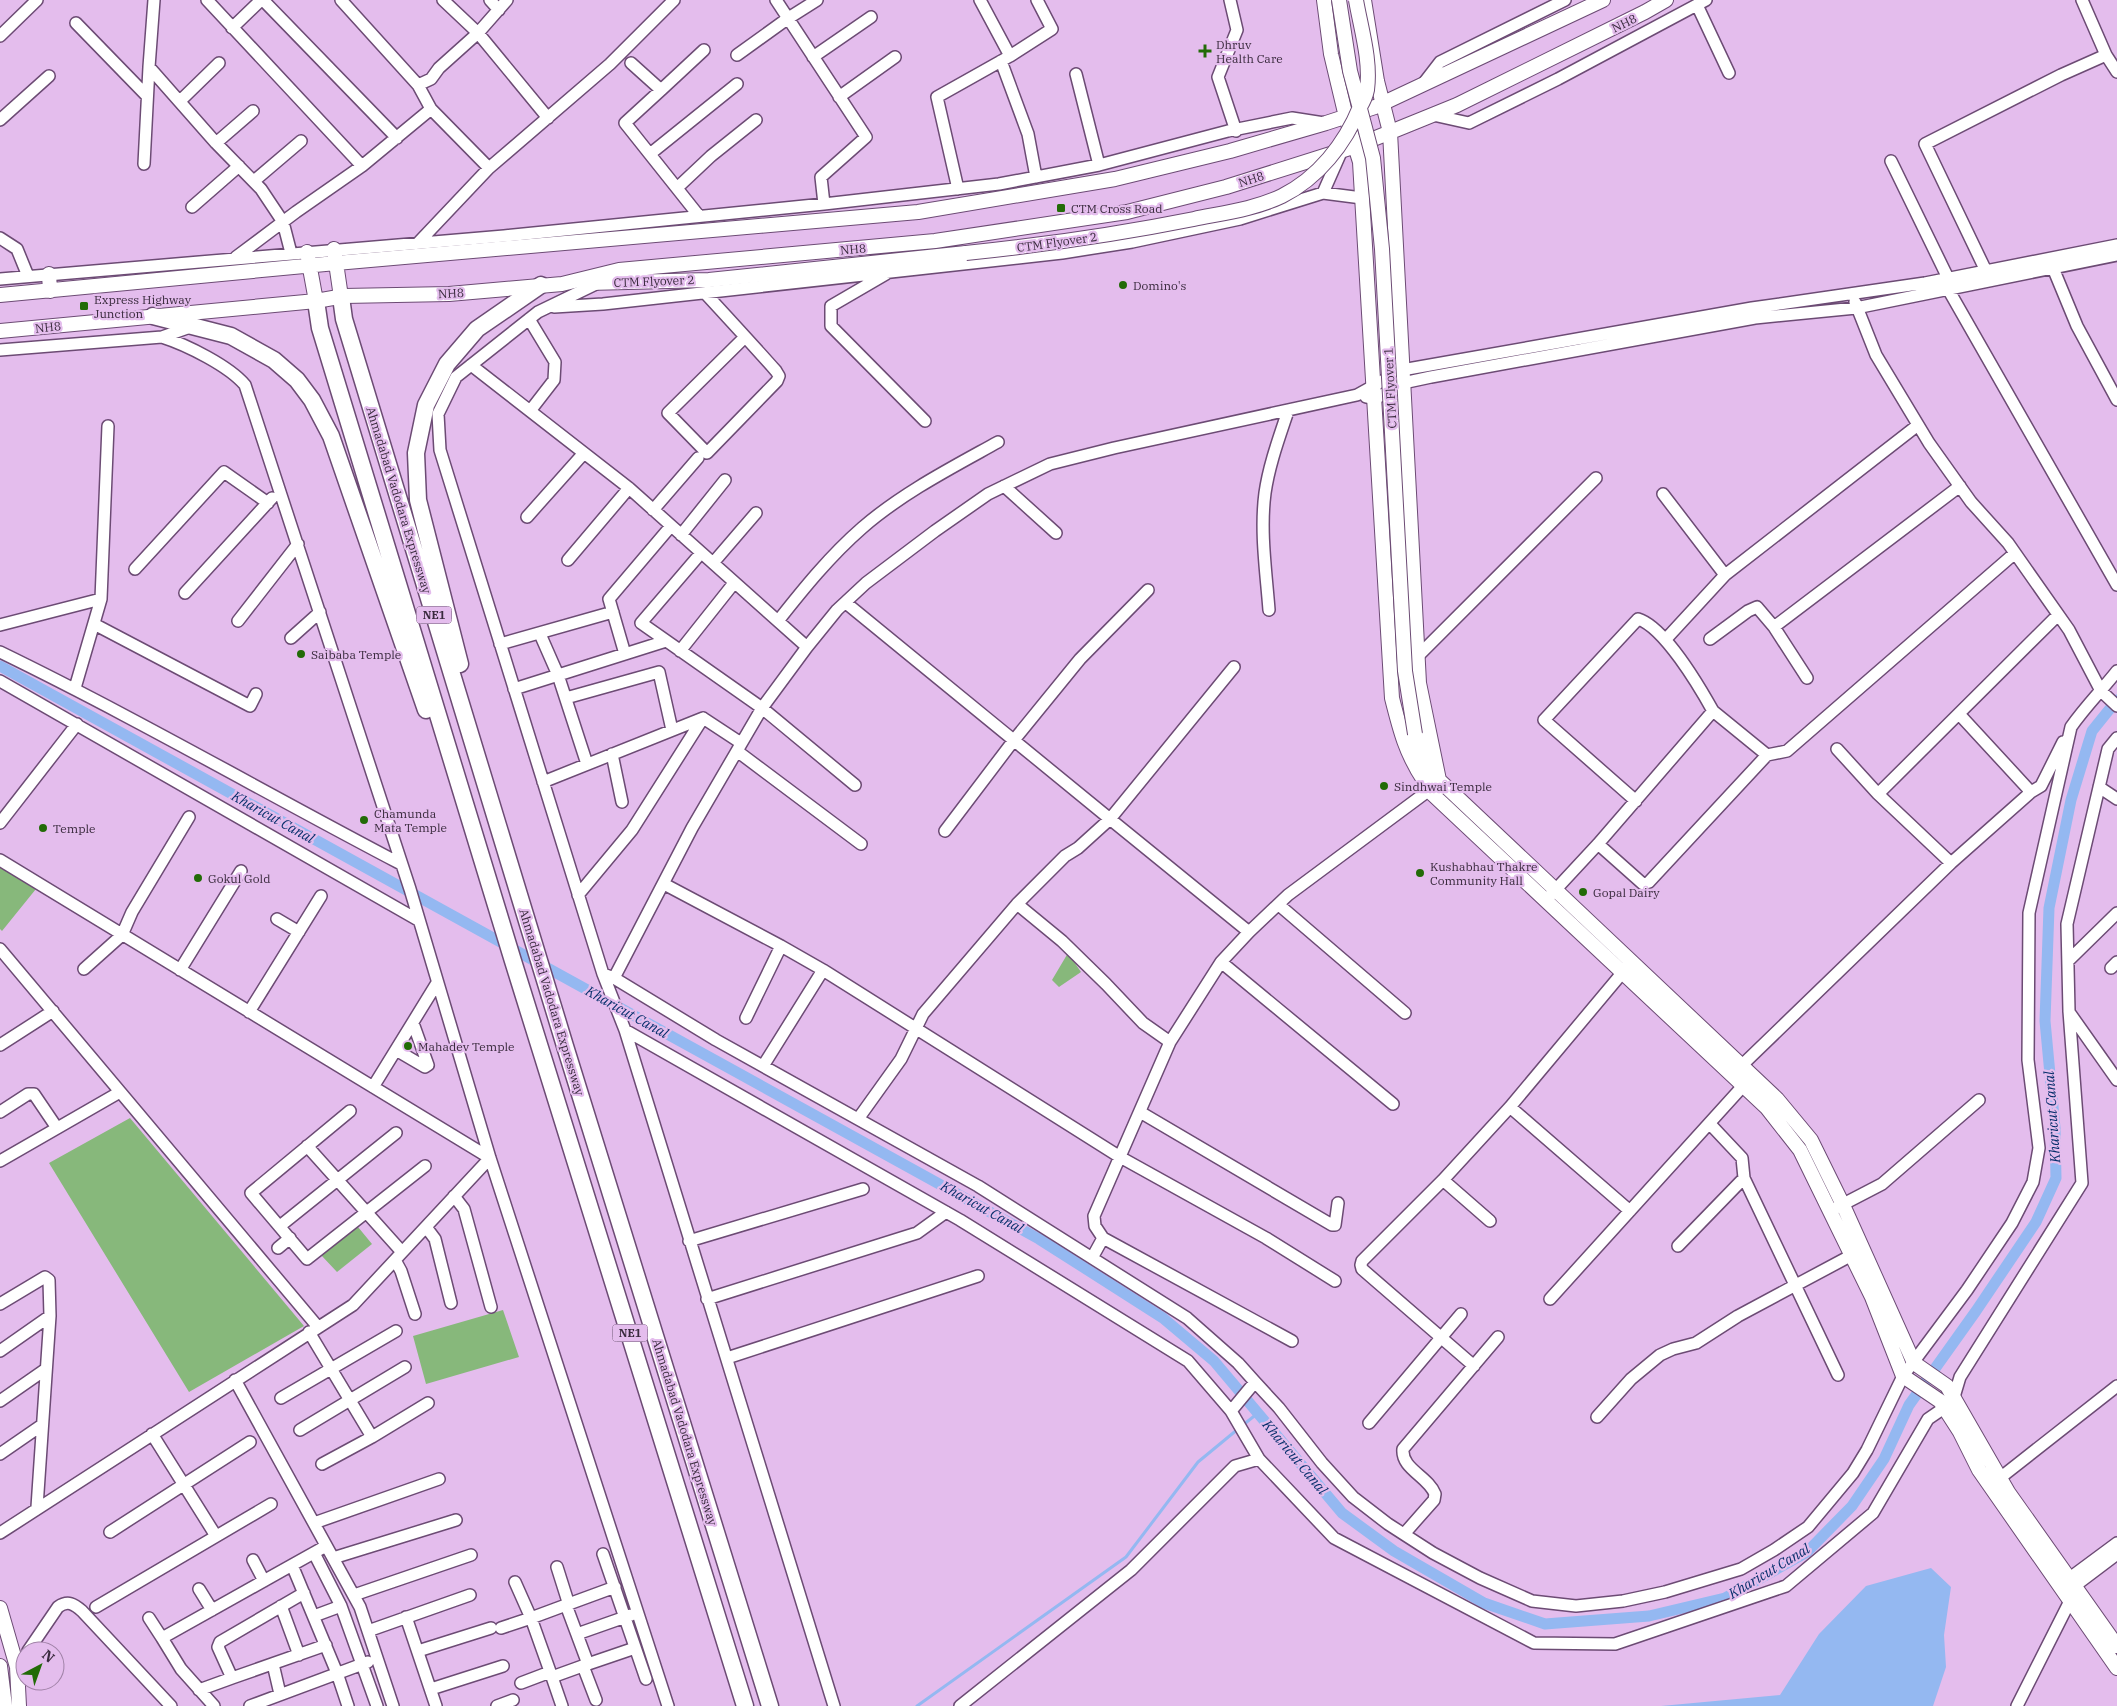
<svg xmlns="http://www.w3.org/2000/svg" width="2117" height="1706" font-family="'IBM Plex Serif',serif">
<style>
.green{fill:#87b87b}
.water{fill:#94b8f1}
.lines{fill:none;stroke-linecap:round;stroke-linejoin:round}
.stream{stroke:#94b8f1;stroke-width:3}
.canal{stroke:#94b8f1;stroke-width:11}
.minor-casing{stroke:#6c4b74;stroke-width:14}
.major-casing{stroke:#6c4b74;stroke-width:16}
.highway-casing{stroke:#6c4b74;stroke-width:19}
.minor{stroke:#fff;stroke-width:11}
.major{stroke:#fff;stroke-width:14}
.highway{stroke:#fff;stroke-width:16}
.major-bridge-casing{stroke:#6c4b74;stroke-width:16;stroke-linecap:butt}
.major-bridge{stroke:#fff;stroke-width:14}
.poi-dot{fill:#226b07;stroke:#e4bded;stroke-width:2}
.labels{text-anchor:middle;dominant-baseline:central;stroke-width:4.5;stroke-linejoin:round;paint-order:stroke}
.shield{fill:#e4bded;stroke:#6c5672;stroke-width:1}
.shield-label{font-size:11px;font-weight:bold;fill:#392a3d}
.street-label{font-size:12px;fill:#392a3d;stroke:#e4bded}
.poi-label{font-size:12px;fill:#392a3d;stroke:#e4bded;text-anchor:start}
.water-label{font-size:14px;font-style:italic;fill:#072f6c;stroke:#e4bded}
</style>
<rect width="100%" height="100%" fill="#e4bded"/>
<!-- green -->
<path class="green" d="M0 860 40 884 2 931 0 929Z
M1068 953 1081 972 1059 987 1052 980Z
M130 1118 304 1326 189 1392 49 1163Z
M358 1227 372 1244 337 1272 321 1255Z
M503 1310 519 1357 426 1384 413 1336Z"/>
<!-- water -->
<path class="water" d="M1931 1568 1951 1587 1944 1635 1946 1667 1933 1706H1661L1780 1695 1819 1634 1866 1586Z"/>
<g class="lines">
<!-- stream -->
<path class="stream" d="M1243 1425 1258 1413
M917 1706 1126 1557 1198 1462 1238 1429"/>
<!-- canal -->
<path class="canal" d="M0 666 1039 1239 1163 1318 1214 1361 1342 1513 1394 1551 1484 1603 1545 1624 1649 1616 1725 1598 1807 1552 1852 1506 1884 1459 1909 1405 1976 1311 2036 1222 2056 1178 2055 1128 2045 1021 2049 908 2071 800 2092 731 2117 700"/>
<defs>
<path id="minor" d="M154 0 149 67 216 143 261 189 283 222 291 253
M207 0 362 166 431 109 489 168
M263 0 397 138
M341 0 418 85 431 109
M443 0 478 33 548 118
M490 0 499 10
M776 0 866 137 821 177 824 204
M1230 0 1237 30 1218 77 1236 131
M2082 0 2106 55 2117 72
M1697 5 1729 73
M76 23 147 96
M232 28 261 0
M0 36 37 0
M737 55 787 19 817 0
M1010 56 1052 29 1037 0
M813 57 871 17
M1001 61 1028 134 1036 177
M631 63 661 90 625 123 699 216
M1076 74 1099 165
M1423 84 1440 62 1565 0
M418 85 431 79 439 68 478 33 507 0
M661 90 704 50
M839 97 895 57
M180 101 219 63
M1433 115 1469 123 1558 79 1706 0
M0 120 49 76
M216 143 253 111
M650 154 737 84
M1891 161 1948 278
M144 164 149 67
M254 181 301 141
M677 188 711 156 756 120
M958 189 937 97 1010 56 980 0
M1323 193 1342 150
M192 207 239 166
M0 238 17 249 28 276
M418 243 489 168 610 64 674 0
M236 257 296 212 362 166
M2053 268 2077 326 2117 400
M1986 271 1925 144 2061 75 2106 55
M886 274 831 306V326L925 421
M0 279 504 236 824 204 999 184 1099 165 1228 131 1292 118 1324 123
M598 283 538 312 456 377 438 414 440 450 603 974 625 1030 834 1706
M1948 289 2117 585
M705 293C729 319 753 345 776 371L779 376 777 381 707 453 668 413 745 337
M1855 302 1876 355 1929 443 1971 502 2008 543 2069 630 2101 691 2117 706
M554 307 603 304 1062 253 1132 242 1240 219 1323 193 1362 198
M529 319 555 362 554 380 530 411
M162 337C187 345 229 366 245 385L410 889 490 1158 668 1706
M0 350 162 337 193 326
M471 365 629 488 807 647
M1366 397 1375 399 1403 383 1431 377 1755 318 1856 308 2117 255
M1004 486 1056 533
M1663 494 1725 575 1918 425
M653 510 698 458
M527 517 584 453
M681 535 725 480
M701 553 641 623 762 708 855 785
M568 560 629 488
M713 563 756 513
M135 569 224 472 268 503
M185 593 272 498
M846 603 1110 819 1234 667
M1269 610C1266 571 1260 531 1265 493 1269 465 1279 438 1288 411
M238 621 298 544
M778 621C804 588 830 556 862 528 902 493 953 467 998 442
M94 624 250 706 256 694
M0 625 101 599
M1774 627 1807 678
M540 634 558 675 587 764
M291 638 320 612
M1666 639 1725 575
M1710 639 1748 611 1757 607 1774 627 1960 486
M500 644 613 612
M680 651 734 583
M0 652C136 718 267 794 401 864
M625 654 609 599 671 526
M1417 657 1596 478
M0 681 418 920
M75 688 101 599 108 426
M514 689 666 641
M566 698 659 672 672 730
M1959 714 2031 792
M1837 749 1878 794 1951 863
M737 751 861 844
M612 754 622 802
M543 782 703 718 741 743
M2099 787 2117 799
M1878 794 2058 615
M1636 801 1544 720 1638 619C1664 627 1699 686 1713 711
M0 823 77 724
M945 831 1014 740 1080 659 1148 590
M1598 844 1643 884 1649 882 1767 755
M0 860 490 1158
M664 884 781 946 823 970 1120 1157 1266 1238 1335 1281
M578 895 632 830 703 718
M1546 900 1598 844 1713 711 1767 755 1787 751 2015 553
M1279 905 1405 1013
M277 919 299 932
M0 949 318 1327
M2068 961 2117 913
M1221 962 1393 1104
M2111 968 2117 962
M84 969 122 935 132 912 189 817
M180 970 241 871
M603 974 614 978 716 1040 978 1186 1187 1318 1238 1363 1255 1382 1279 1408 1322 1463 1353 1497 1388 1524 1433 1553 1480 1578 1532 1601 1576 1606 1623 1601 1665 1592 1741 1569 1774 1550 1808 1527 1853 1473 1867 1450 1903 1376 1967 1290 2012 1223 2033 1182 2039 1148 2028 1060 2029 913 2071 727C2085 707 2102 690 2117 671
M614 978 692 828 762 708 807 647 837 610 866 583 935 531 988 494 1050 464 1114 448 1357 395 1402 370 1752 308 1925 283 2117 245
M249 1012 321 896
M2069 1012 2117 1080
M746 1018 781 946
M625 1030 960 1220 1188 1361 1231 1411 1259 1459
M1170 1042 1143 1023 1106 984 1062 941 1017 904 1065 856 1078 848 1110 819 1249 932
M0 1045 53 1011
M396 1050 425 1067 428 1065 413 1023
M763 1066 823 970
M1737 1070 1951 863 2031 792 2041 786 2063 742
M373 1087 437 983
M1510 1107 1630 1211
M350 1111 251 1193 307 1259 425 1166
M0 1112 28 1094H34L57 1128
M1140 1112 1332 1225H1335L1338 1203
M858 1119 901 1059 923 1014 1017 904
M1710 1124 1742 1158 1744 1178 1838 1375
M307 1146 402 1252
M0 1161 120 1092
M1443 1180 1490 1221
M454 1196 464 1209 491 1307
M1830 1211 1882 1184 1979 1100
M280 1226 396 1133
M426 1227 435 1239 451 1303
M1103 1238 1292 1341
M689 1241 863 1189
M1678 1246 1744 1178
M278 1248 290 1238
M1092 1258 1103 1238 1095 1226 1094 1216 1170 1042 1221 962 1249 932 1288 895 1428 791
M395 1260 401 1271 415 1314
M707 1299 917 1233 946 1212
M1550 1299 1743 1086
M0 1304 45 1277 49 1280 50 1316 37 1507
M309 1332 372 1437
M0 1351 50 1316
M727 1358 978 1276
M1474 1366 1362 1269 1361 1265 1362 1261 1443 1180 1510 1107 1628 966
M235 1380 360 1607 393 1706
M281 1398 396 1331
M0 1401 46 1369
M1231 1411 1255 1382
M1597 1417 1631 1379 1660 1355 1673 1349 1696 1343 1738 1316 1852 1255
M1369 1423 1461 1314
M300 1430 405 1367
M152 1434 216 1536
M0 1454 42 1425
M322 1464 372 1437 428 1403
M2000 1478 2117 1386
M314 1523 439 1479
M110 1532 250 1442
M0 1533 353 1305 490 1158
M1404 1534 1434 1500 1435 1494C1428 1476 1401 1469 1403 1449L1498 1337
M314 1553 341 1606 377 1706
M603 1554 646 1679
M333 1558 456 1520
M253 1560 264 1581
M292 1565 337 1673 348 1706
M557 1567 569 1605
M2063 1583 2117 1543
M199 1589 212 1610
M2068 1591 2117 1554
M354 1595 471 1555
M566 1605 588 1664 552 1677 531 1618Z
M566 1605 615 1587
M281 1606 299 1655
M96 1607 271 1504
M314 1616 341 1606
M406 1617 436 1706
M149 1618 162 1638
M501 1628 531 1618 515 1582
M368 1631 470 1595
M577 1634 631 1615
M28 1651 58 1607C68 1600 74 1604 82 1611L171 1706
M418 1651 491 1628
M273 1664 280 1694
M588 1664 635 1648
M583 1666 596 1700
M552 1677 562 1706
M232 1678 326 1645
M521 1683 550 1672
M431 1689 503 1666
M199 1690 232 1678 218 1647 220 1642 304 1593
M214 1706 181 1669 162 1638 326 1546
M250 1706 368 1662
M497 1706 513 1700
M960 1706 1131 1570 1235 1466 1259 1459 1334 1538 1534 1643 1615 1644 1786 1586 1873 1513 1928 1419 1944 1408 1954 1397 1960 1377 2082 1183 2069 1011 2067 924 2108 749 2117 738
M2017 1706 2070 1601"/>
<path id="major" d="M1324 0 1331 54 1346 117 1360 162 1392 698C1400 730 1406 754 1425 782
M1364 0 1377 81 1390 132 1419 683 1439 780 1777 1099 1811 1140 1843 1205 1914 1363 1947 1386 2008 1492 2117 1646
M334 249 341 297
M307 252 316 301
M49 274 50 291
M588 283 709 280 966 253
M0 295 336 263 918 212 1115 179 1230 151 1326 123 1375 107 1603 0
M0 331 316 301 344 296 449 294 562 284 619 270 935 241 1127 212 1226 187 1356 146 1457 105 1645 12 1666 0
M1415 734 1428 777
M1431 792 1436 791 1440 785 1439 780 1435 777C1430 776 1426 779 1425 784L1427 789 1767 1108 1800 1150 1872 1297 1903 1376 1940 1401 1960 1432 1979 1470 2117 1668
M0 1608 17 1667 19 1706
M0 1666 5 1706"/>
<path id="highway" d="M341 297 344 319 565 1046 770 1706
M316 301 320 328 513 961 745 1706
M153 316 231 336 274 360 297 380 312 400 331 436 426 710
M460 664 418 500 416 453 426 405 447 364 477 329 541 285"/>
</defs>
<!-- minor casing -->
<use href="#minor" class="minor-casing"/>
<!-- major casing -->
<use href="#major" class="major-casing"/>
<!-- highway casing -->
<use href="#highway" class="highway-casing"/>
<!-- minor -->
<use href="#minor" class="minor"/>
<!-- major -->
<use href="#major" class="major"/>
<!-- highway -->
<use href="#highway" class="highway"/>
<defs>
<path id="major-bridge" d="M1339 0 1350 71 1373 158 1382 249 1405 671 1415 734
M966 253C1043 245 1119 234 1194 219 1223 213 1255 209 1282 196 1318 178 1345 144 1360 107 1363 102 1366 95 1367 90 1371 60 1361 29 1356 0"/>
</defs>
<!-- major-bridge casing -->
<use href="#major-bridge" class="major-bridge-casing"/>
<!-- major-bridge -->
<use href="#major-bridge" class="major-bridge"/>
</g>
<!-- markers -->
<g class="poi-dot">
<path d="M1202.5 43.5h5v5h5v5h-5v5h-5v-5h-5v-5h5z"/>
<rect x="1056" y="203" width="10" height="10" rx="2.5"/>
<circle cx="1123" cy="285" r="5"/>
<rect x="79" y="301" width="10" height="10" rx="2.5"/>
<circle cx="301" cy="654" r="5"/>
<circle cx="1384" cy="786" r="5"/>
<circle cx="364" cy="820" r="5"/>
<circle cx="43" cy="828" r="5"/>
<circle cx="1420" cy="873" r="5"/>
<circle cx="198" cy="878" r="5"/>
<circle cx="1583" cy="892" r="5"/>
<circle cx="408" cy="1046" r="5"/>
</g>
<g class="labels">
<!-- shield labels -->
<g class="shield">
<rect x="416.5" y="606.5" width="35" height="17" rx="4"/>
<rect x="612.5" y="1324.5" width="35" height="17" rx="4"/>
</g>
<g class="shield-label">
<text x="434" y="615">NE1</text>
<text x="630" y="1333">NE1</text>
</g>
<!-- street labels -->
<g class="street-label">
<text transform="translate(1624 23) rotate(-26)">NH8</text>
<text transform="translate(1251 179) rotate(-18)">NH8</text>
<text transform="translate(1057 242) rotate(-8)">CTM Flyover 2</text>
<text transform="translate(853 249) rotate(-5)">NH8</text>
<text transform="translate(654 281) rotate(-2)">CTM Flyover 2</text>
<text transform="translate(451 293) rotate(-3)">NH8</text>
<text transform="translate(48 327) rotate(-6)">NH8</text>
<text transform="translate(1390 388) rotate(-93)">CTM Flyover 1</text>
<text transform="translate(399 500) rotate(73)">Ahmadabad Vadodara Expressway</text>
<text transform="translate(552 1002) rotate(73)">Ahmadabad Vadodara Expressway</text>
<text transform="translate(685 1432) rotate(73)">Ahmadabad Vadodara Expressway</text>
</g>
<!-- poi labels -->
<g class="poi-label">
<text x="1216" y="44">Dhruv<tspan x="1216" dy="14">Health Care</tspan></text>
<text x="1071" y="208">CTM Cross Road</text>
<text x="1133" y="285">Domino's</text>
<text x="94" y="299">Express Highway<tspan x="94" dy="14">Junction</tspan></text>
<text x="311" y="654">Saibaba Temple</text>
<text x="1394" y="786">Sindhwai Temple</text>
<text x="374" y="813">Chamunda<tspan x="374" dy="14">Mata Temple</tspan></text>
<text x="53" y="828">Temple</text>
<text x="1430" y="866">Kushabhau Thakre<tspan x="1430" dy="14">Community Hall</tspan></text>
<text x="208" y="878">Gokul Gold</text>
<text x="1593" y="892">Gopal Dairy</text>
<text x="418" y="1046">Mahadev Temple</text>
</g>
<!-- water labels -->
<g class="water-label">
<text transform="translate(273 817) rotate(29)">Kharicut Canal</text>
<text transform="translate(627 1012) rotate(29)">Kharicut Canal</text>
<text transform="translate(2052 1117) rotate(-94)">Kharicut Canal</text>
<text transform="translate(982 1207) rotate(29)">Kharicut Canal</text>
<text transform="translate(1295 1457) rotate(50)">Kharicut Canal</text>
<text transform="translate(1769 1571) rotate(-31)">Kharicut Canal</text>
</g>
</g>
<!-- north arrow -->
<g transform="translate(40 1666) rotate(41)"><circle r="24" fill="#e4bded" stroke="#a082a7"/>
<path d="M0-4L9 19L0 12L-9 19Z" fill="#226b07"/>
<text y="-8" font-size="14" font-weight="bold" text-anchor="middle" fill="#392a3d">N</text>
</g>
</svg>
